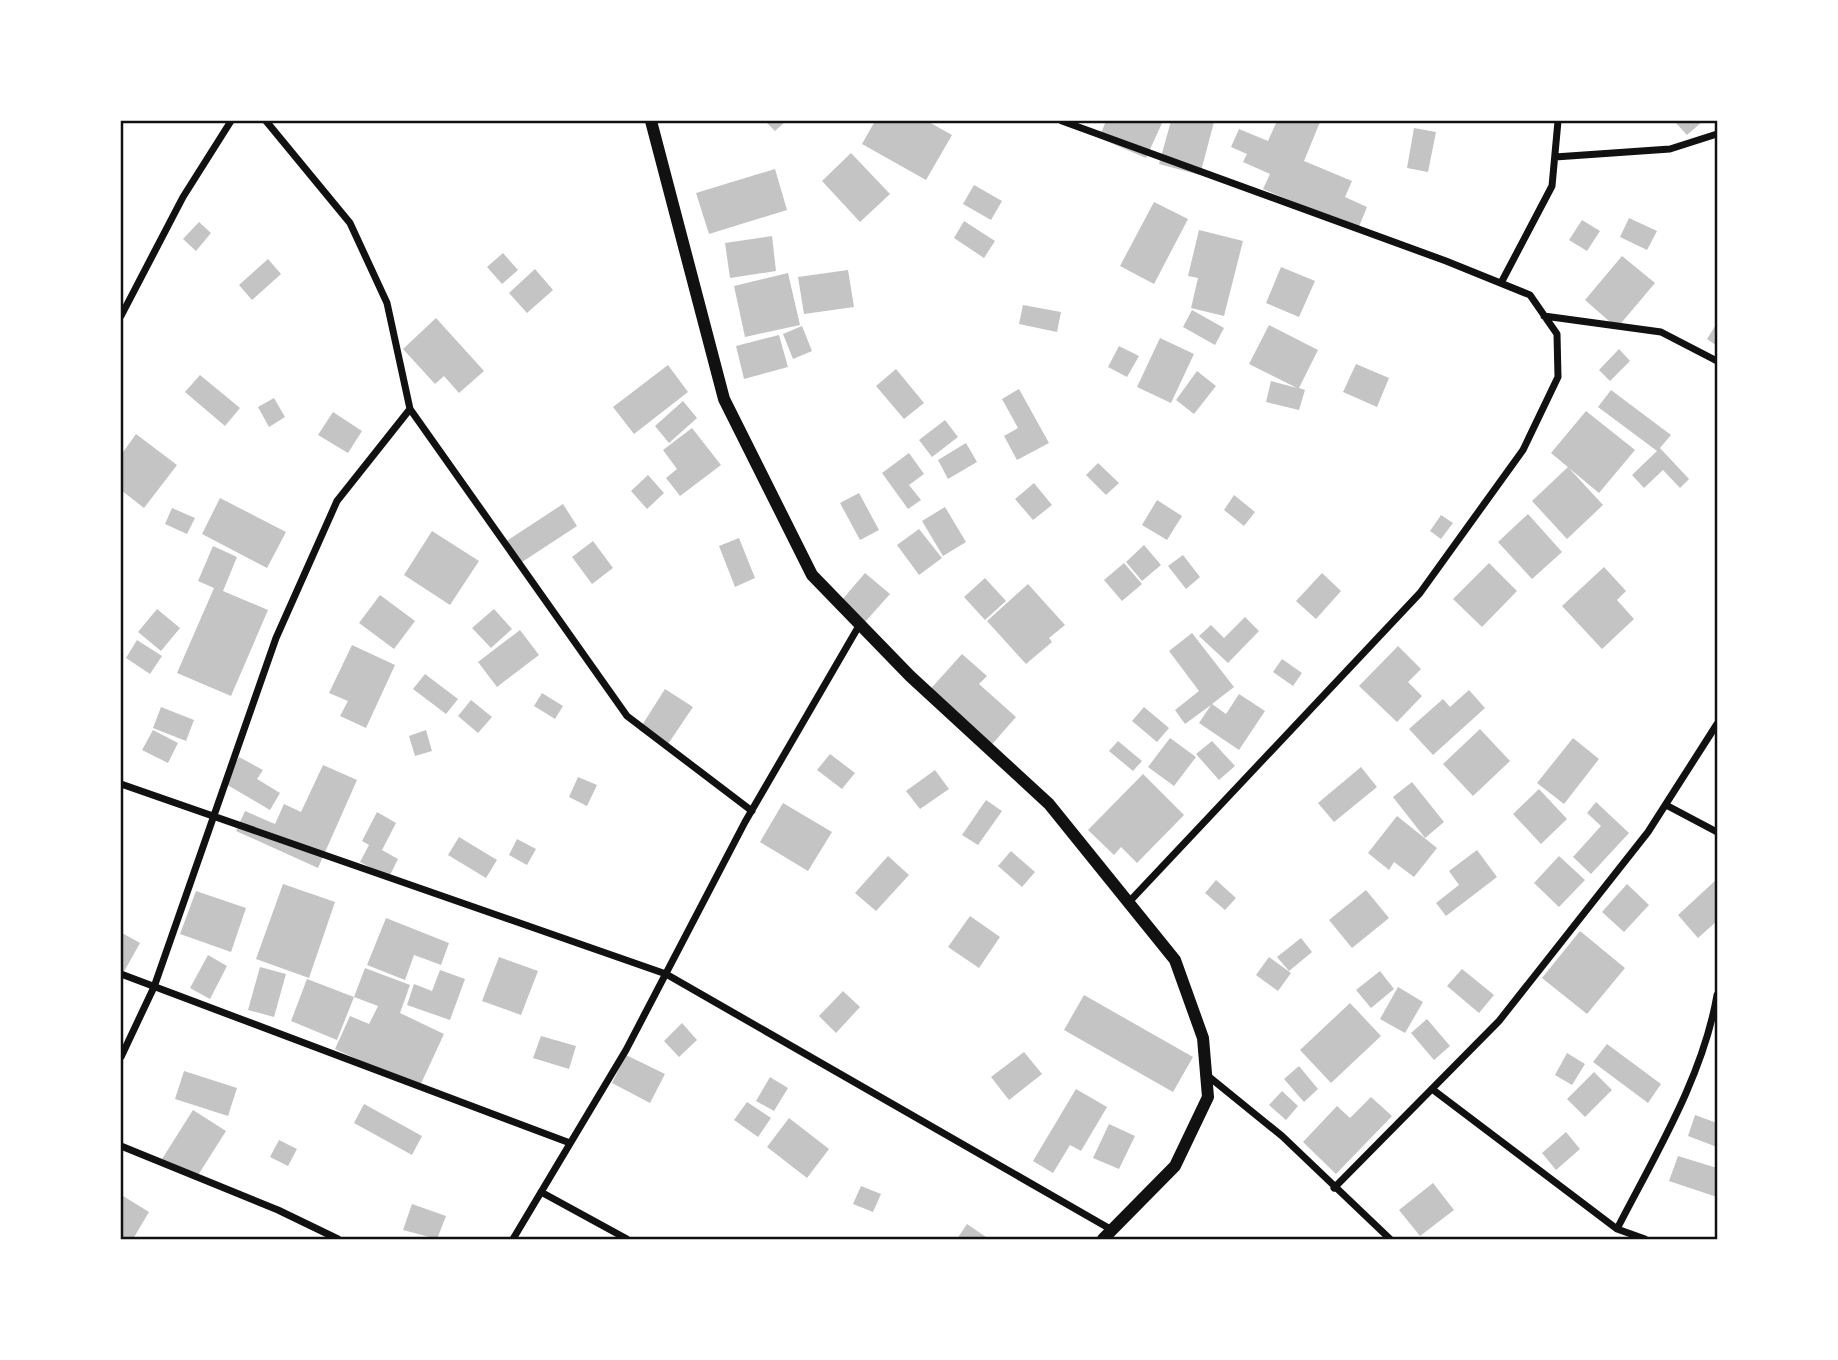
<svg xmlns="http://www.w3.org/2000/svg" width="1838" height="1360" font-family="Figtree,sans-serif">
<style>
.building{fill:#c4c4c4}
.lines{fill:none;stroke-linecap:round;stroke-linejoin:round}
.minor{stroke:#111;stroke-width:7}
.tertiary{stroke:#111;stroke-width:12}
.neatline{fill:none;stroke:#111;stroke-width:2.5}
</style>
<rect width="100%" height="100%" fill="#fff"/>
<!-- building -->
<path class="building" d="M765 121H786L775 131Z
M875 121H927L952 135 926 180 862 144Z
M1106 121H1163L1146 158 1099 138Z
M1171 121 1214 122 1200 175 1159 164Z
M1277 121 1320 122 1304 161 1352 181 1345 197 1367 207 1358 229 1263 189 1270 174 1243 162 1247 154 1231 147 1239 129 1268 141Z
M1678 121H1703L1687 135 1676 123Z
M1414 128 1436 132 1428 172 1407 168Z
M851 153 890 194 860 222 822 181Z
M775 169 787 210 709 234 696 193Z
M974 185 1002 201 991 220 963 204Z
M1154 202 1188 219 1154 284 1120 266Z
M1629 218 1657 231 1647 250 1620 237Z
M1582 220 1600 231 1587 251 1569 240Z
M964 221 995 241 984 258 954 238Z
M199 222 211 233 196 251 183 239Z
M1199 230 1243 241 1224 316 1191 308 1198 278 1188 276Z
M772 236 776 271 730 278 725 243Z
M503 253 518 270 502 284 487 267Z
M1622 256 1655 283 1617 328 1585 300Z
M268 259 281 274 252 300 239 285Z
M1281 267 1315 281 1299 317 1266 303Z
M535 269 553 290 527 313 509 293Z
M848 270 854 307 804 314 798 277Z
M788 273 800 325 745 337 734 286Z
M1023 305 1061 312 1057 332 1019 324Z
M1192 310 1224 328 1215 345 1183 327Z
M436 318 484 371 459 393 444 376 435 384 403 349Z
M1717 323V346L1707 339Z
M1269 325 1318 350 1299 388 1305 390 1299 410 1266 402 1271 381 1297 388 1249 364Z
M802 326 812 351 793 359 783 334Z
M779 335 788 367 744 379 736 346Z
M1160 338 1194 354 1171 403 1137 387Z
M1119 346 1139 356 1127 377 1108 367Z
M1619 349 1630 361 1610 381 1599 370Z
M1356 364 1389 378 1377 407 1343 392Z
M668 365 688 392 634 434 613 407Z
M896 369 924 403 904 419 876 386Z
M1197 371 1216 386 1194 414 1176 400Z
M200 375 240 408 225 426 185 392Z
M1019 389 1049 443 1017 460 1004 436 1018 428 1002 399Z
M1611 390 1671 435 1660 448 1689 479 1680 488 1663 470 1644 488 1632 475 1657 451 1598 407Z
M274 398 285 417 269 427 258 407Z
M683 401 697 418 669 443 655 426Z
M1586 411 1635 450 1599 493 1551 453Z
M333 412 362 431 348 453 318 435Z
M945 420 958 437 932 457 919 440Z
M692 428 721 465 680 496 666 478 677 469 663 450Z
M136 434 177 465 144 508 121 490V455Z
M966 443 977 462 948 479 938 460Z
M909 453 924 474 909 485 921 500 908 509 882 473Z
M1098 463 1119 483 1106 495 1086 475Z
M1568 467 1603 505 1567 539 1532 501Z
M648 475 664 493 647 509 631 491Z
M1034 483 1052 505 1033 520 1015 499Z
M859 493 879 530 860 540 840 503Z
M1234 495 1255 512 1244 526 1224 510Z
M220 498 286 532 267 568 202 534Z
M1157 500 1182 516 1167 540 1142 525Z
M563 504 577 526 519 564 505 542Z
M945 507 966 542 943 556 922 521Z
M172 508 195 518 187 534 165 524Z
M1528 514 1562 552 1532 579 1498 542Z
M1441 515 1453 523 1441 539 1430 531Z
M919 529 942 558 919 575 897 545Z
M432 531 479 561 450 605 404 575Z
M739 538 755 578 735 587 719 546Z
M593 541 613 568 592 584 572 557Z
M1144 545 1161 565 1142 581 1126 562Z
M213 546 237 557 223 591 268 610 231 696 177 673 214 588 198 581Z
M1183 555 1200 577 1186 589 1168 566Z
M1124 563 1142 584 1122 601 1104 580Z
M1489 563 1517 591 1482 627 1453 599Z
M1604 567 1626 591 1617 600 1634 619 1602 649 1562 606Z
M865 573 890 594 865 622 841 601Z
M1322 573 1341 591 1316 619 1296 601Z
M985 578 1006 601 985 620 964 597Z
M1028 584 1065 625 1049 638 1052 642 1026 664 987 621Z
M380 595 415 621 394 649 359 623Z
M157 609 180 628 161 651 138 632Z
M494 609 512 629 491 648 472 628Z
M1245 617 1259 631 1228 663 1199 636 1211 625 1224 638Z
M520 630 539 655 497 687 478 662Z
M1192 633 1234 687 1212 704 1226 714 1239 694 1265 711 1239 750 1199 723 1211 705 1185 724 1175 710 1199 691 1169 651Z
M137 640 162 656 150 674 126 658Z
M352 645 395 665 366 728 340 716 348 701 329 693Z
M1398 646 1421 669 1408 682 1422 696 1397 722 1359 686Z
M962 654 987 676 979 684 1016 717 987 750 926 694Z
M1282 659 1302 673 1293 686 1273 672Z
M425 674 458 699 446 714 413 689Z
M665 689 693 707 666 747 639 730Z
M1469 690 1485 708 1433 755 1409 729 1443 699 1450 707Z
M542 693 563 706 555 719 534 706Z
M471 700 492 717 478 733 458 716Z
M161 707 194 720 186 741 153 728Z
M1144 707 1169 728 1157 742 1132 721Z
M1480 729 1510 761 1473 796 1443 764Z
M153 730 178 743 168 763 142 750Z
M426 730 432 751 415 756 409 736Z
M1170 738 1196 757 1174 786 1148 767Z
M1573 738 1599 759 1564 804 1537 783Z
M1118 741 1142 761 1133 771 1109 751Z
M1212 741 1235 766 1219 780 1196 754Z
M830 754 855 773 842 789 817 770Z
M239 757 263 770 257 779 280 793 270 810 224 783Z
M323 765 357 780 318 868 236 831 245 811 275 824 284 804 301 812Z
M1361 767 1377 787 1334 822 1318 803Z
M935 770 949 789 920 809 906 791Z
M1143 774 1184 815 1137 863 1121 847 1114 855 1088 830Z
M578 777 597 785 587 806 569 797Z
M1412 782 1444 822 1425 838 1393 797Z
M1539 789 1567 819 1541 844 1513 814Z
M986 800 1002 811 978 845 962 835Z
M1596 802 1629 833 1591 874 1573 857 1601 826 1587 813Z
M783 803 832 832 808 871 760 842Z
M377 812 396 823 382 850 398 859 389 877 360 862 369 845 362 841Z
M1397 816 1437 848 1414 877 1394 862 1389 870 1368 853Z
M459 837 497 860 486 878 448 855Z
M517 839 536 849 527 865 509 855Z
M1477 850 1497 877 1446 916 1436 903 1459 885 1449 871Z
M1011 851 1035 872 1022 887 998 866Z
M888 856 909 875 876 911 855 893Z
M1559 856 1585 880 1559 907 1534 883Z
M1717 879V921L1698 938 1678 915Z
M1216 880 1236 898 1225 910 1205 893Z
M283 884 335 902 309 978 256 959Z
M1627 884 1649 905 1624 932 1602 912Z
M1366 890 1389 918 1352 948 1329 920Z
M196 891 246 908 231 952 180 934Z
M970 916 1000 937 979 968 948 947Z
M386 918 449 943 441 965 414 955 405 980 367 965Z
M1580 931 1625 968 1587 1014 1542 978Z
M122 933 140 943 121 977V935Z
M1301 938 1312 952 1289 971 1277 957Z
M208 955 227 966 210 999 190 988Z
M499 957 538 971 521 1015 482 1001Z
M1269 957 1291 973 1278 991 1256 975Z
M260 967 286 974 274 1017 248 1010Z
M365 968 410 985 400 1013 444 1034 419 1088 335 1049 350 1016 369 1024 378 1006 354 997Z
M1462 969 1494 995 1479 1013 1447 986Z
M440 970 465 979 450 1020 407 1005 414 984 432 991Z
M1380 971 1394 989 1371 1008 1356 990Z
M307 979 354 997 337 1040 291 1021Z
M1398 987 1423 1002 1405 1033 1380 1019Z
M843 991 860 1007 836 1033 819 1016Z
M1084 995 1193 1057 1173 1092 1064 1030Z
M1350 1003 1381 1036 1331 1083 1300 1050Z
M1427 1019 1450 1046 1434 1060 1411 1033Z
M682 1023 697 1040 679 1057 664 1041Z
M541 1036 576 1046 569 1069 533 1058Z
M1607 1044 1661 1084 1648 1103 1593 1062Z
M1024 1052 1042 1074 1009 1100 991 1077Z
M1567 1053 1585 1064 1572 1085 1555 1075Z
M626 1055 665 1074 650 1103 612 1083Z
M1299 1066 1318 1089 1304 1102 1284 1079Z
M184 1071 237 1088 228 1116 175 1099Z
M1594 1072 1612 1090 1585 1117 1567 1099Z
M770 1077 788 1088 774 1111 756 1101Z
M1076 1089 1107 1107 1081 1151 1070 1145 1053 1173 1033 1161Z
M1282 1091 1298 1106 1286 1120 1269 1105Z
M1371 1097 1392 1116 1336 1174 1303 1142 1337 1106 1350 1118Z
M747 1102 771 1118 758 1137 734 1120Z
M364 1104 422 1136 412 1155 354 1123Z
M193 1110 226 1131 195 1180 162 1159Z
M1695 1115 1717 1123V1147L1688 1136Z
M789 1118 829 1149 807 1178 767 1147Z
M1109 1124 1135 1136 1119 1169 1093 1158Z
M1566 1132 1580 1149 1556 1170 1542 1153Z
M279 1140 297 1149 288 1166 270 1157Z
M1678 1156 1717 1168V1197L1669 1181Z
M1433 1183 1454 1210 1420 1236 1399 1210Z
M861 1186 881 1194 873 1212 853 1204Z
M123 1196 149 1212 133 1239H121Z
M412 1204 446 1216 437 1239 403 1230Z
M967 1224 989 1239H957Z"/>
<g class="lines">
<!-- minor -->
<path class="minor" d="M266 121 350 223 387 303 410 409 627 716 752 811
M1062 121 1446 261 1530 295 1557 334 1558 377 1523 450 1420 593 1129 902
M1555 157 1670 149 1717 134
M1501 283 1552 186 1558 121
M121 316 183 197 231 121
M1544 316 1661 332 1717 361
M121 784 666 974 1112 1230
M1666 805 1717 832
M121 974 570 1143
M121 1057 154 987 276 638 337 501 410 409
M1208 1076 1282 1136 1390 1239
M1432 1089 1617 1229 1645 1239
M121 1146 278 1210 338 1239
M1334 1188 1499 1021 1648 832 1717 724
M541 1192 627 1239
M1617 1229C1655 1155 1703 1077 1717 995
M513 1239 626 1050 745 822 860 624"/>
<!-- tertiary -->
<path class="tertiary" d="M651 121 724 399 812 575 910 676 1049 804 1175 960 1203 1038 1208 1097 1175 1166 1103 1239"/>
</g>
<!-- border -->
<rect width="1838" height="1360" fill="none" stroke="#ffffff" stroke-width="245"/>
<rect x="122" y="122" width="1594" height="1116" class="neatline"/>
</svg>
